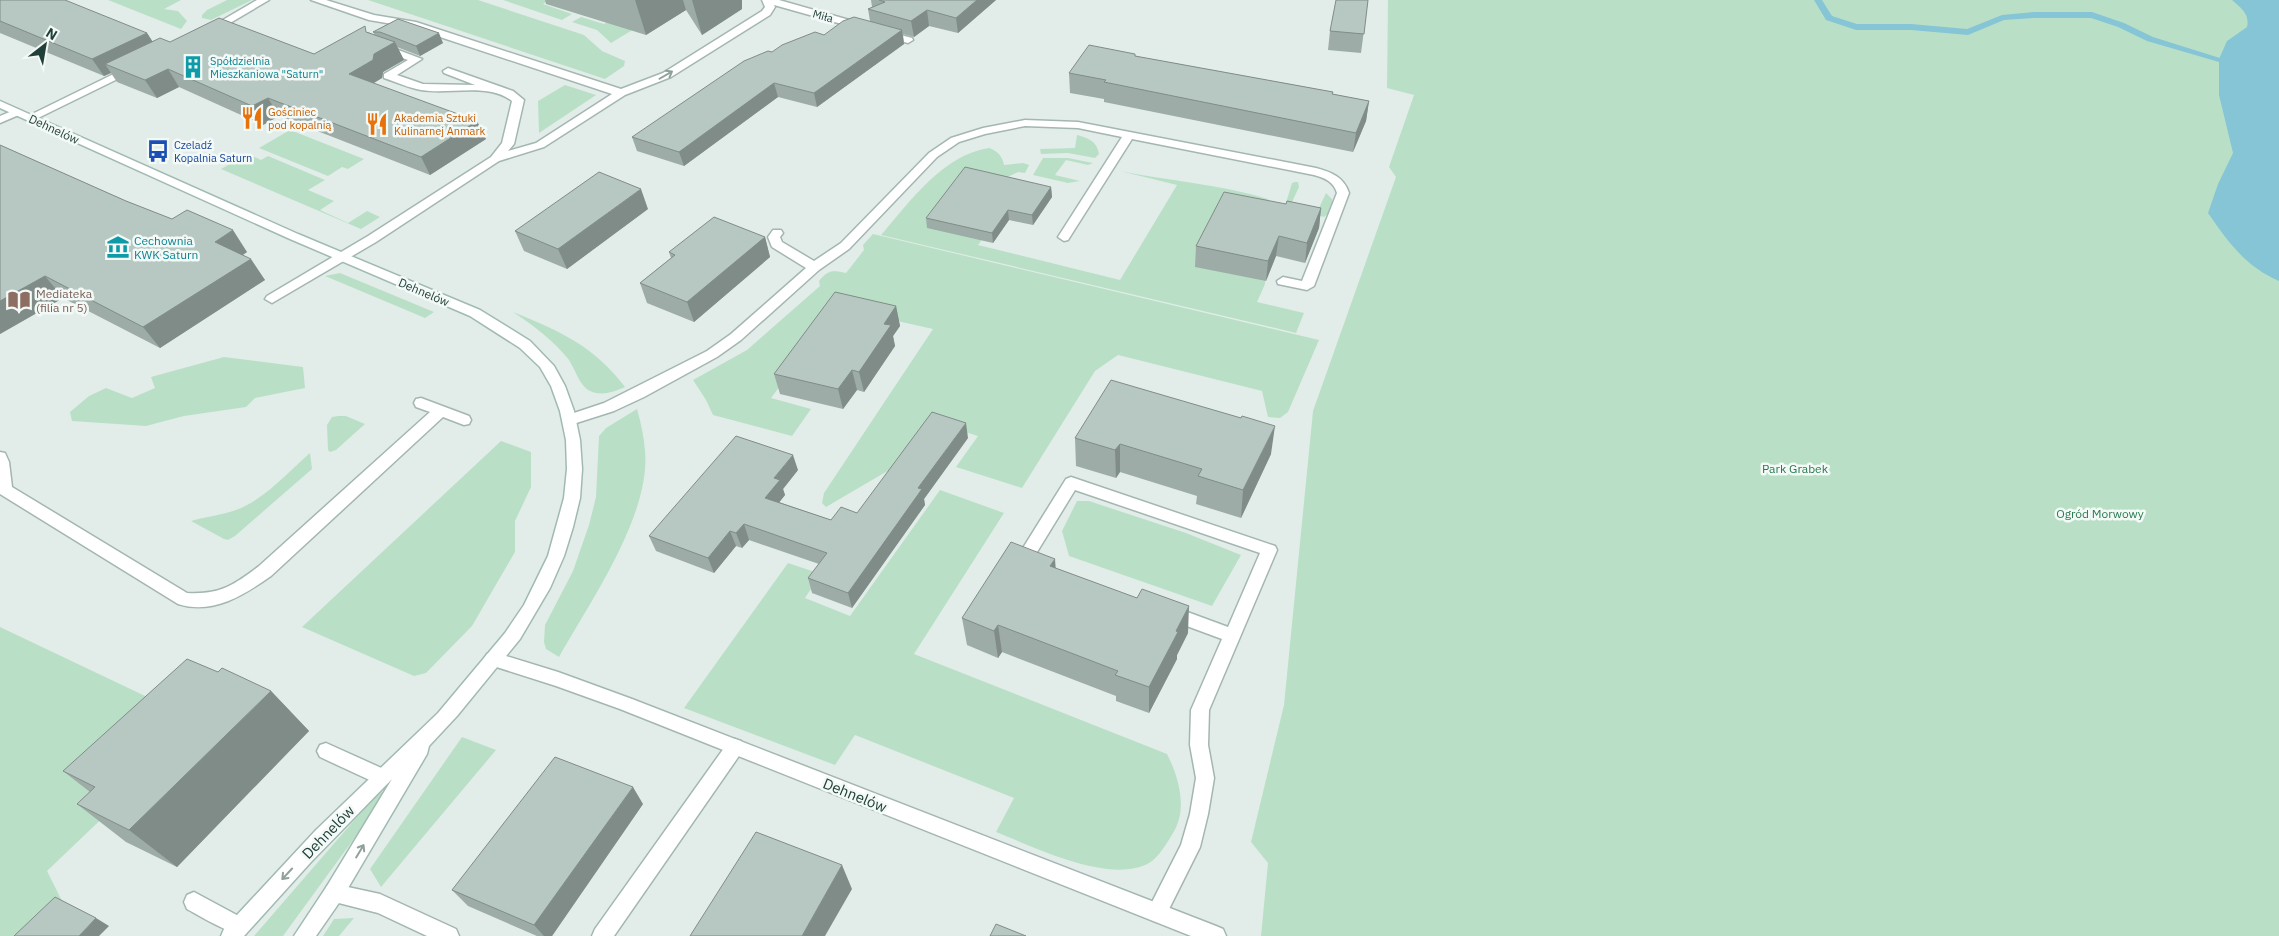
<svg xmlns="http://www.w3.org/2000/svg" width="2279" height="936" font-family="'IBM Plex Sans',sans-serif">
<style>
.green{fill:#b9e0c6}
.water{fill:#86c5d6}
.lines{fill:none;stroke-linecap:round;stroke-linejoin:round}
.stream{fill:#86c5d6;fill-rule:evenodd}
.lane-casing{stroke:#a4b6b1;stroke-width:3}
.street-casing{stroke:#a4b6b1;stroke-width:3}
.secondary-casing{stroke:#a0bab2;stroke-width:3}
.lane{fill:#fff;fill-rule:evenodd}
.street{fill:#fff;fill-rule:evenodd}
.secondary{fill:#fff;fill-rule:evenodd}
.wall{fill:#9daca7}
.shaded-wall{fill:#808c88}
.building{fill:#b7c8c2;stroke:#808c88}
.oneway{stroke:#90a09c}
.labels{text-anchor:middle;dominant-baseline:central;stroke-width:5;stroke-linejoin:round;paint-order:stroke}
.far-street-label{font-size:11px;fill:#214039;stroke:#f3f9f7}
.far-culture-label{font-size:11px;fill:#0d838f;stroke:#f3f9f7;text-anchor:start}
.far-food-label{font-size:11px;fill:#c56008;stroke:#f3f9f7;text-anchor:start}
.far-transit-label{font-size:11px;fill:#164399;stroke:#f3f9f7;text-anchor:start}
.street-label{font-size:12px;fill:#214039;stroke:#f3f9f7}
.culture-label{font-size:12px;fill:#0d838f;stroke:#f3f9f7;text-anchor:start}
.education-label{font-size:12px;fill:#785e54;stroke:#f3f9f7;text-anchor:start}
.park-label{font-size:12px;fill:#287a4d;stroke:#f3f9f7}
.near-street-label{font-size:15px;fill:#214039;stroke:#f3f9f7}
</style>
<rect width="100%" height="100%" fill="#e2ede9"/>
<!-- green -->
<path class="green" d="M108 0H181L164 9 178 11 187 21 181 29Z
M227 0H252L211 20 202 18V15L207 10Z
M368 0H478L584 35 602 51 625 61 624 66 605 79Z
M503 0H549L543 4 572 14 562 20Z
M643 0H682L611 43 597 30 572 22 581 17 604 24Z
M1388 0H2279V936H1261L1268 863 1251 842 1284 705 1313 411 1396 177 1389 167 1414 95 1387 88Z
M565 85 596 95 539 133 538 101Z
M290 130 364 159 348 169 342 167 328 176 259 148Z
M1077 135C1088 138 1097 141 1099 154L1095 158 1068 153 1041 154 1040 149 1075 148Z
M989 148C997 150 1003 157 1004 165L1023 163 1029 165 1025 173 1018 172 995 183 981 241 978 245 1120 280 1177 185 1120 171C1169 181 1220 184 1268 199L1265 284 1257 302 1304 313 1296 333 881 235C910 202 942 155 989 148Z
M248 154 261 160 268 156 325 180 308 190 334 201 320 210 348 223 367 211 380 217 361 229 221 169Z
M1043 158H1068L1093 163 1088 165 1066 160 1055 175 1080 181 1068 183 1033 175Z
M1295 182H1298L1299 187 1292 202 1319 208 1326 193 1332 199V210L1324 217 1285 206 1292 183Z
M873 234 1319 340 1288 412 1280 418 1268 417 1262 391 1118 355 1095 371 1022 488 956 467 978 436 931 421 908 459 826 507 822 503 824 493 933 329 839 308 771 398 811 409 792 436 713 415 706 400 693 380 747 350 820 286 819 281C828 270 832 270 846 273L864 250 863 245Z
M340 273 434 312 425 318 325 276Z
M513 312C560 331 594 346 625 387 614 392 600 397 588 390 579 384 575 369 569 360 553 340 534 326 513 312Z
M224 357 303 367 305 388 255 398 246 407 184 416 146 426 72 421 70 412 89 396 106 388 132 398 155 388 151 377Z
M637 409C641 423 644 437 645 451 651 515 590 602 559 657L546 649 544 642 545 625 573 571 589 525 596 497 599 436 606 428Z
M338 416H346L365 424 336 450 330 452 328 450 327 425 332 417Z
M501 441 531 452V487L515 521V552L472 626 426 673 414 676 302 627Z
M310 453 312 469 235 536 228 540 224 539 191 521C205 517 222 515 236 510 264 500 288 472 310 453Z
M940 490 1004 513 914 654 1167 754C1179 777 1188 810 1173 833 1167 843 1159 857 1149 863 1110 885 1034 847 996 832L1014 798 855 735 835 765 684 708 788 563 821 574 805 598 850 616Z
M1077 501H1089L1186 533 1241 555 1212 606 1069 556 1062 531Z
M0 627 202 723 47 871 65 907 35 936H0Z
M462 737 496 750 381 887 370 869Z
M382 792 384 795 380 803 283 936H254L376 795Z
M354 918 339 936H323L334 919Z"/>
<!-- water -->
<path class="water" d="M2232 0H2279V281C2245 266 2229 243 2208 213L2218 184 2233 153 2219 95V59L2227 41 2247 27C2250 14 2241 8 2232 0Z"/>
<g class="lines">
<!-- stream -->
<path class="stream" d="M1814 0H1822L1832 16 1857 24H1911L1967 29 2002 15 2034 12H2092L2124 23 2153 37 2223 59 2219 62 2147 41 2118 27 2091 18H2034L2004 20 1968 35 1911 30H1856L1826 20Z"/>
<defs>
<path id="lane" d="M257 0H269L213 33 209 34 204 31Z
M311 0H326L374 15 416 22 621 89 663 73 762 11 765 7 762 0H779L867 25 868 27 863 30 774 5 775 7 770 15 671 77 625 95 544 147 499 161 376 242 272 303 265 299 267 296 368 236 491 157 502 143 512 101C488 82 450 95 421 90 409 88 396 82 384 78V74L408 60 377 49V45H385L422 59 397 75 423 84 475 85 444 73 443 71 448 68 513 91 524 100 514 144 508 151 536 143 612 94 410 27 369 20Z
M885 31 912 38 913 40 908 43 881 36 880 34Z
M132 65 136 66V70L34 120 30 121 24 118Z
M17 109 23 112 21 114 0 123V116Z
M1025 120 1078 122 1316 168C1331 172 1344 177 1349 193L1314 286 1307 290 1278 284 1277 281 1283 277 1302 281 1337 193C1334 182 1325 178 1314 175L1132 139 1068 240 1064 241 1058 237 1122 137 1078 128 1025 126 985 134 959 142 937 157 849 249 819 270 741 340 717 357 644 397 614 411 570 425 565 424 563 420 565 416 604 403 707 351 731 334 806 268 772 247 768 237 773 230H781L783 233 780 237 782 242 814 261 841 243 929 153 951 138 983 128Z
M421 398 469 416 471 420 469 424 464 425 443 417 271 576C244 595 213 615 178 604L0 494V452L5 453 9 462 12 487 187 593C220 595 234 585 259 566L430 412 416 407 414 403 416 399Z
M1071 477 1275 546 1277 550 1209 710 1208 745 1214 778 1208 814 1200 847 1164 919 1157 922 1150 919 1147 912 1181 845 1190 814 1196 778 1190 745 1191 710 1222 639 1165 618 1163 613 1165 608 1171 606 1228 627 1260 553 1075 490 1034 557 1040 563 1038 567 1032 569 1018 564 1016 560 1018 556 1066 479Z
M735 739 741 741 744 747 741 753 614 936H592L595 929 729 741Z
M326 743 388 771 391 777 388 783 382 785 376 783 320 757 317 751 320 745Z
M334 884 380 894 456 929 459 936H427L378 913 327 900 324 893 327 886Z
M194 892 246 920 249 927 246 934C232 936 200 916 187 909L184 902 187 895Z"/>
<path id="street" d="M493 652 558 672 632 699 1216 926 1223 929 1226 936H1191L620 709 556 686 487 664 484 659 487 654Z"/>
<path id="secondary" d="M0 101 298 234 480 310 530 341 554 366 565 386 574 411 580 440 582 469 580 498 573 527 564 556 550 588 520 639 457 716 429 746 427 754 341 900 316 936H294L327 886 392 779 311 862 244 936H221L224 929 316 830 438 713 505 633 524 605 548 556 564 498 567 469 566 440 560 411 551 386 540 367 520 348 470 316 290 239 0 108Z"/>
</defs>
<!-- lane casing -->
<use href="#lane" class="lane-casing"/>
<!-- street casing -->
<use href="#street" class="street-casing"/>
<!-- secondary casing -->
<use href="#secondary" class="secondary-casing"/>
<!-- lane -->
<use href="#lane" class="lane"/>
<!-- street -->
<use href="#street" class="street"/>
<!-- secondary -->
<use href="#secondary" class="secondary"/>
</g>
<!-- wall -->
<path class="wall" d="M0 0 147 33 152 41 170 42 314 54 368 32 375 35 373 32 398 19 443 43 420 56 397 47 404 60 383 72 382 78 374 83 486 139 430 175 279 116 263 125 179 87 157 98 117 82 111 73 104 76 0 33Z
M545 0H742V9L702 35 686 10 646 35 546 4Z
M871 0H996L958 33 929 26 914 37 903 34 904 44 817 107 778 97 684 166 637 151 632 137 824 35 870 21 868 9 872 7Z
M1368 0 1361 53 1328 50 1330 31Z
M1135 56 1333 92V94L1369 101 1366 121 1353 152 1104 102V99L1070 93 1069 73Z
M0 145 126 201 247 252 243 255 265 280 160 348 63 298 0 334Z
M1051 187 1052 197 1033 225 1009 220 993 243 927 228 926 218Z
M1286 204 1321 208 1319 228 1305 263 1276 256 1266 281 1195 267 1196 246Z
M648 209 567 269 524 251 515 231Z
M765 237 770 257 694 322 647 303 640 283 671 258 669 252Z
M896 306 900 326 893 336 895 346 864 392 857 390 843 409 780 394 774 374Z
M968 438 924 499 925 505 852 608 812 593 808 578 819 564 749 540 742 548 736 546 714 573 656 551 649 536 798 470 783 489 785 495 779 502 831 520 857 513Z
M1075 438 1271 454 1241 518 1196 504 1197 496 1120 472 1116 478 1076 466Z
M1056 569 1188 633 1177 655V659L1149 713 1116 701V696L1002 652 998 658 967 645 962 618Z
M218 672 271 691 309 731 177 867 126 842 77 804 90 792 63 771Z
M643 804 552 936H537L468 906 452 890Z"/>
<!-- shaded-wall -->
<path class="shaded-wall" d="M635 0H683L686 10 646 35Z
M692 0H742V9L702 35Z
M977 0H996L958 33 956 18Z
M927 10 929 26 914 37 911 21Z
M902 30 904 44 817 107 814 93Z
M147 33 158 50 105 64 111 73 104 76 92 59Z
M439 33 443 43 420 56 416 46Z
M395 42 404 60 383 72 382 78 358 92 349 74 374 54Z
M168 69 179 87 157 98 145 80Z
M774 83 778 97 684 166 679 152Z
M268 98 279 116 263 125 252 106Z
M1369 101 1366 121 1353 152 1356 133Z
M477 121 486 139 430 175 421 157Z
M1051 187 1052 197 1033 225 1032 215Z
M641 189 648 209 567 269 558 249Z
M1321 208 1319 228 1305 263 1307 243Z
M1008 210 1009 220 993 243 992 233Z
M233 230 247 252 230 263 215 242Z
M1279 236 1276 256 1266 281 1268 261Z
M765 237 770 257 694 322 687 302Z
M251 259 265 280 160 348 143 327Z
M45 276 63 298 0 334V301Z
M896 306 900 326 893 336 895 346 864 392 859 372 884 324Z
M852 370 857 390 843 409 838 389Z
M966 423 968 438 924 499 925 505 852 608 848 593 918 488Z
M1275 426 1271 454 1241 518 1243 490Z
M1120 444V472L1116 478 1115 450Z
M793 455 798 470 783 489 785 495 771 513 765 498 774 478Z
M744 524 749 540 742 548 736 533Z
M730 531 736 546 714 573 708 558Z
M1055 559 1057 586 1050 566Z
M1189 606 1188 633 1177 655V659L1149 713V687L1176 631Z
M998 625 1002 652 998 658 994 631Z
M271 691 309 731 177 867 129 830Z
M633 787 643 804 552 936H544L534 925Z
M842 865 852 889 825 936H802Z
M96 918 109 926 99 936H79Z"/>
<!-- building -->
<path class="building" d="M0 0H65L147 33 92 59 0 21Z
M879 0H977L956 18 927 10 911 21 868 9 885 2Z
M1336 0H1368L1364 34 1330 31Z
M854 17 902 30 814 93 774 83 679 152 632 137 744 61 768 51 772 52 782 45 815 32 824 35 843 21Z
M219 18 314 54 365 26 366 32 395 42 374 54 373 60 349 74 477 121 421 157 268 98 252 106 168 69 145 80 105 64 160 38 170 42Z
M398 19 439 33 416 46 380 32H373Z
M1089 45 1135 54V56L1333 92 1332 94 1369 101 1356 133 1104 82 1106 80 1069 73Z
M0 145 126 201 172 219 187 210 233 230 215 242 251 259 143 327 45 276 0 301Z
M965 167 1051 187 1032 215 1008 210 992 233 926 218Z
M599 172 641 189 558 249 515 231Z
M1224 192 1286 204 1287 201 1321 208 1307 243 1279 236 1268 261 1196 246Z
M714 217 765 237 687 302 640 283 675 255 669 252Z
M835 292 896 306 884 324 891 325 859 372 852 370 838 389 774 374Z
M1111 380 1241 418 1242 416 1275 426 1243 490 1198 476 1202 469 1120 444 1115 450 1075 438Z
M932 412 966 423 918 488 922 489 848 593 808 578 827 553 744 524 736 533 730 531 708 558 649 536 736 436 793 455 774 478 780 480 765 498 831 520 841 507 857 513Z
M1011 542 1055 559 1050 566 1137 598 1142 589 1189 606 1176 631 1178 632 1149 687 1115 675 1118 671 998 625 994 631 962 618Z
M187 659 218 672 222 668 271 691 129 830 77 804 95 787 63 771Z
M555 757 633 787 534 925 452 890Z
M756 832 842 865 802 936H690Z
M55 897 96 918 79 936H14Z
M996 924 1026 936H990Z"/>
<!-- one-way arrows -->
<defs><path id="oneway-shaft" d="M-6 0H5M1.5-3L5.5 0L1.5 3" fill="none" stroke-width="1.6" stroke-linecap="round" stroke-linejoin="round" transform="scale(1.25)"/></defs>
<g class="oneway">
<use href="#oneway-shaft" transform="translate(666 75) rotate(-30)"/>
<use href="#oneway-shaft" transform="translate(360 851) rotate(-59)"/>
<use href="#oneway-shaft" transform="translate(287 874) rotate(133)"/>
</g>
<!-- icons -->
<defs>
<symbol id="building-bare" viewBox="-9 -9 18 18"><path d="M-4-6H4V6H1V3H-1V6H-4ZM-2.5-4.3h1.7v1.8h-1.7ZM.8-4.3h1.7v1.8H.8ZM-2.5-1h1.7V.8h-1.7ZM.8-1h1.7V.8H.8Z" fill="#0f9aa8" stroke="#f3f9f7" stroke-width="2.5" paint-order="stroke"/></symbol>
<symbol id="restaurant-bare" viewBox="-9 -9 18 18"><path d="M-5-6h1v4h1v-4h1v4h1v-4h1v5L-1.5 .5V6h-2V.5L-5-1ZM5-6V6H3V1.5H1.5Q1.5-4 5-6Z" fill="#e8710a" stroke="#f3f9f7" stroke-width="2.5" paint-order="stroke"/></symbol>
<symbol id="bus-bare" viewBox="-9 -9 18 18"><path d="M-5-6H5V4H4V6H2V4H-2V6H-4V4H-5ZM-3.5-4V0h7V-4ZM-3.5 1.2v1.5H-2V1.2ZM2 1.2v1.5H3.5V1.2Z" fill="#1a4fb4" stroke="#f3f9f7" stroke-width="2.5" paint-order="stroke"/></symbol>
<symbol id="museum-bare" viewBox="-9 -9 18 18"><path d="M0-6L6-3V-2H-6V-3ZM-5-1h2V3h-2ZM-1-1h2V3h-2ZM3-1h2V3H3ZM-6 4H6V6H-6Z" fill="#0f9aa8" stroke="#f3f9f7" stroke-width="2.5" paint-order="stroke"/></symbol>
<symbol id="library-bare" viewBox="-9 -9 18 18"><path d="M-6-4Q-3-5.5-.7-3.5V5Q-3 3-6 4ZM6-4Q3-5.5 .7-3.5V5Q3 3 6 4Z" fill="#8d6e63" stroke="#f3f9f7" stroke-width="2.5" paint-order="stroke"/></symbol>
</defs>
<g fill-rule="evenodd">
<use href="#building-bare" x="177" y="51" width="32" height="32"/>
<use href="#restaurant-bare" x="236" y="102" width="32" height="32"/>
<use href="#restaurant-bare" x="361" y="108" width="32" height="32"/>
<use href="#bus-bare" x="142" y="135" width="32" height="32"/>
<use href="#museum-bare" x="102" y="231" width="32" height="32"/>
<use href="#library-bare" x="3" y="284" width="32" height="32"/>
</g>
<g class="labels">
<!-- far-street labels -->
<g class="far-street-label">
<text transform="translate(823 16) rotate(16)">Miła</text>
</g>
<!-- far-culture labels -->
<g class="far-culture-label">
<text x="210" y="61">Spółdzielnia<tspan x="210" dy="13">Mieszkaniowa "Saturn"</tspan></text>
</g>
<!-- far-food labels -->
<g class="far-food-label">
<text x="268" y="112">Gościniec<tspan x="268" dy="13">pod kopalnią</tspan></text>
<text x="394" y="118">Akademia Sztuki<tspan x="394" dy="13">Kulinarnej Anmark</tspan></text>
</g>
<!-- far-transit labels -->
<g class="far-transit-label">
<text x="174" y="145">Czeladź<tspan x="174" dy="13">Kopalnia Saturn</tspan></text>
</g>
<!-- street labels -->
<g class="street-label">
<text transform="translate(54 129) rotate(25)">Dehnelów</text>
<text transform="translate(424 292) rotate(23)">Dehnelów</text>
</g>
<!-- culture labels -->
<g class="culture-label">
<text x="134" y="240">Cechownia<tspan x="134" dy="14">KWK Saturn</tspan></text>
</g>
<!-- education labels -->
<g class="education-label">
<text x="36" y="293">Mediateka<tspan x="36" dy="14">(filia nr 5)</tspan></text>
</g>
<!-- park labels -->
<g class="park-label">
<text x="1795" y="468">Park Grabek</text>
<text x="2100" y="513">Ogród Morwowy</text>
</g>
<!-- near-street labels -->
<g class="near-street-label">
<text transform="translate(855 795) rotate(22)">Dehnelów</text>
<text transform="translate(328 832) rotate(-46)">Dehnelów</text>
</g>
</g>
<!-- north arrow -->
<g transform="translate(45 45) rotate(31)" stroke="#f3f9f7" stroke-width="4" paint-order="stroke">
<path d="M0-4L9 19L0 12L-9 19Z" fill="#214039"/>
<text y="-8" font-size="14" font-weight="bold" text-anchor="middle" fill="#214039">N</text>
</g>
</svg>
